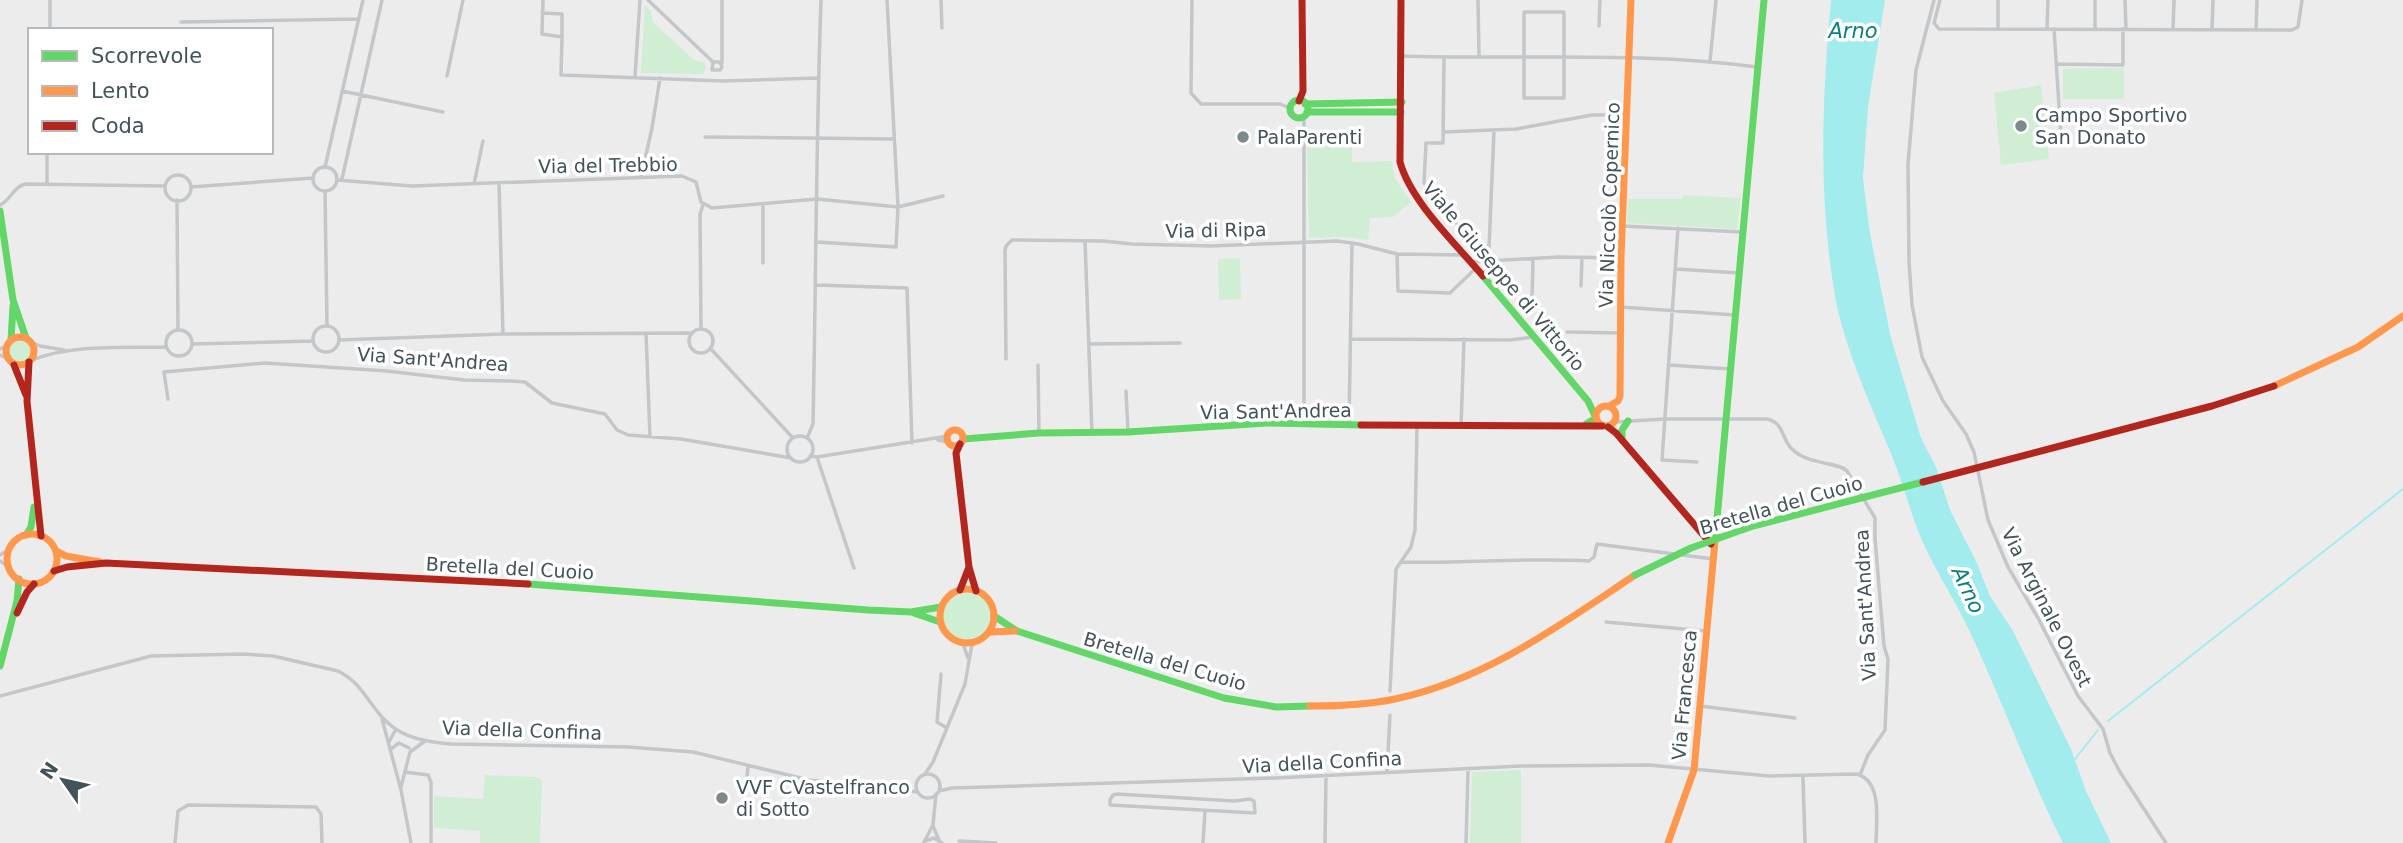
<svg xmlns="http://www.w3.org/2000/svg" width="2403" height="843" font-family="'DejaVu Sans',sans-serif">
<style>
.green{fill:#cfeed4}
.water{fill:#a2eced}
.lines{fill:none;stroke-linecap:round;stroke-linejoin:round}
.stream{stroke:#a2eced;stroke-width:2}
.street{stroke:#c3c7c9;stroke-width:3.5}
.fast{stroke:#63d668;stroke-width:7}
.slow{stroke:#ff974d;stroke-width:7}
.jam{stroke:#b3261e;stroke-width:7}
.fast-bridge{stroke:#63d668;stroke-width:7}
.jam-bridge{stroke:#b3261e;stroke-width:7}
.poi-dot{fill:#7e898c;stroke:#fff;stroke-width:2.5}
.labels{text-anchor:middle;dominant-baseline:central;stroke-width:7;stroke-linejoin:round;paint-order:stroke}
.poi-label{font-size:19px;fill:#435359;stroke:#fff;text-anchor:start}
.street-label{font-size:19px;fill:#435359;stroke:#fff}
.water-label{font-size:21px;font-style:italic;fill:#0b7f81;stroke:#fff}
</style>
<rect width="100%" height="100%" fill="#edecec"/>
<!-- green -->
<path class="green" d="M645 5 651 11 652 21 694 60 705 63 706 68 703 74 641 73Z
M2124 68V99H2063V69Z
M2041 85 2049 159 2001 165 1994 93Z
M1352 139V162L1392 161 1394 176 1411 202 1393 217 1370 218 1368 240 1343 237 1309 238 1307 142Z
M1684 195 1741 198 1737 229 1627 223 1628 199H1682Z
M1240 258 1241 299 1219 300 1218 259Z
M9 351a11 11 0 1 1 22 0a11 11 0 1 1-22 0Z
M943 617a24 24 0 1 1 48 0a24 24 0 1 1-48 0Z
M1521 770V843H1470L1472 772Z
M485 775 536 777 542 780 540 843H480V831L434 828V796L483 799Z"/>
<!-- water -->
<path class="water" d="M1831 0H1885L1868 107 1863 178 1870 234 1891 338 1921 438 1936 467 1950 510 1976 561 1990 596 2013 631 2071 749 2086 791 2111 843H2063C2028 773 2002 700 1969 630 1953 596 1932 566 1918 531 1908 504 1901 477 1890 451 1869 401 1845 349 1835 296 1818 198 1822 98 1831 0Z"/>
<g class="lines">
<!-- stream -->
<path class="stream" d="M2108 721 2403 489
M2075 759 2098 730"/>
<!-- street -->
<path class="street" d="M543 0 542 34 562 37 561 75 723 81 818 78
M648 0 713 62H720L722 67 720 70H712L713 62
M941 0 942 28
M1192 0 1191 93 1201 104H1280L1290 108
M1478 0 1479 57
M1934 0 1916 70 1908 164 1909 262 1912 305 1922 357 1943 401 1966 434 1974 452 1988 520 2008 567 2038 618 2078 696 2103 729 2110 753 2120 772 2166 843
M1940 0 1934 23 1939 29 2292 30 2298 27 2302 0
M1998 0V29
M2095 0V29
M2125 0 2126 29
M1524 12H1564V98H1524Z
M542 13 562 14V37
M181 22 358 19
M1599 26 1600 0
M2047 29 2048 0
M2054 29 2061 137
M2173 29 2174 0
M2212 29 2213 0
M50 30V0
M2256 30 2257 0
M1401 56C1520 60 1639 51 1757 67
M1444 58 1443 143H1426L1424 183 1475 246 1489 247
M1710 61 1716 0
M722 63V0
M2056 64 2123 65V29
M447 76 463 0
M635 77 640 0
M342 91 443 112
M1304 116V423
M1444 132 1516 129 1592 115H1626
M705 137 894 139
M313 179a12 12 0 1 1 24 0a12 12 0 1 1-24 0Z
M325 167 363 0
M165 188a13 13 0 1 1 26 0a13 13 0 1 1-26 0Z
M641 177 652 128 660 78
M342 179 382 0
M337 180 412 186 682 176 696 182 701 202 712 208 817 199 898 207 943 196
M499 183 503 334
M47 184V152
M474 184 483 141
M191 187 313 178
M325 191 327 326
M177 200 178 330
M0 205C11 200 13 187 25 184L165 186
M1622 226 1742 232
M1678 228 1662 460 1697 462
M1085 241 1092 433
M817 242 896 247 898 207 887 0
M1397 254 1398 291 1450 293 1475 269
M1472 262 1558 257 1621 258
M763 263V204
M1676 269 1739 273
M1484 279 1489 247 1494 131
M816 285 907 288 912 443
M1581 286 1582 257
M1532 300 1533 259
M1620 307 1735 315
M313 339a13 13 0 1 1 26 0a13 13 0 1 1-26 0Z
M701 328 700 214 703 205
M689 341a12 12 0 1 1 24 0a12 12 0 1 1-24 0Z
M166 343a13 13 0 1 1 26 0a13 13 0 1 1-26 0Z
M1567 332 1621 333
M646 333 650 437
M1350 339 1510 340 1533 337
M339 340 503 334 691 333
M31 342 40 346 64 350
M192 344 313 341
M1090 344 1180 343
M0 349 6 346
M711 349 793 438
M0 355 7 358
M1006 359 1005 251 1006 246 1012 240 1103 241 1132 244 1211 246 1337 241 1358 244 1397 254 1463 255
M32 360C73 344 122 348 166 347
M1038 365 1039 433
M1669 365 1730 369
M1126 391 1128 432
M168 399 164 372 265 363 387 371 464 380 511 381 525 382 552 403 605 414 617 430 628 435 681 439 791 458
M1615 422 1665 419H1767C1784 423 1781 437 1791 448 1808 466 1837 461 1847 471L1875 518V538L1884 646 1888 659 1885 730 1868 755 1860 775
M1349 425 1352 243
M1461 427 1464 339
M787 449a13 13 0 1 1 26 0a13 13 0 1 1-26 0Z
M807 438 813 424C816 282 816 141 821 0
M938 440 948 442
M810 456 817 457 948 436
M817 457 854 568
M0 555 10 549
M0 561 9 567
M1401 562C1464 564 1526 557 1589 561L1594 557 1597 544 1713 559
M1606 622 1706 631
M963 644 968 658
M941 674 937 722 945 727
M1390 691 1396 569 1411 547 1415 530 1417 426
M0 696 151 656 244 654 273 656 338 671C364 684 368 705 388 723 405 739 429 742 451 744L628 747 693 752 809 780 918 792
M1700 706 1795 718
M382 719 401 790 411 843
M389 742 396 729
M391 749 399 743 409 748
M405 772 428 775 431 782V843
M1387 772 1390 715
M925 774 933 762 965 684 972 644
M916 786a12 12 0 1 1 24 0a12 12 0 1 1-24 0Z
M1803 777 1805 843
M401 787 410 752 425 741
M746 790 748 766
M939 791 952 788 1276 778 1521 766 1649 765 1769 776 1857 774C1883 782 1876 821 1876 843
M1117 794 1234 801 1250 799 1254 801 1255 813 1110 805V800L1113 795Z
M933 826 939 840
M925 841 934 838 942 843
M959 841 996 843
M924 842 933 825 936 794
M175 843 178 811 188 805 316 807 321 814 322 843
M1203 843 1205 810
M1325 843 1326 775
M1466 843 1468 769"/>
<!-- fast -->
<path class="fast" d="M1290 109a9 9 0 1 1 18 0a9 9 0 1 1-18 0Z
M1305 104 1402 102
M1307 112H1401
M0 211 13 300 26 338
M1483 276 1588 401 1596 418 1586 424
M11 340 13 306
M963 439 1039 433 1128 432 1267 423 1361 425
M1622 440V430L1628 421
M26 535 31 527 34 507
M1715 541 1764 0
M528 584 868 610 911 612 941 607
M914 613 940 622
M994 616 1017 631 1224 698 1276 707 1310 706
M0 666 17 601 19 579"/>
<!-- slow -->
<path class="slow" d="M6 351a14 14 0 1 1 28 0a14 14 0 1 1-28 0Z
M2274 386 2358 347 2403 316
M1596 416a10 10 0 1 1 20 0a10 10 0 1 1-20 0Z
M1609 406 1618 401 1620 396 1621 258 1631 0
M947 438a8 8 0 1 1 16 0a8 8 0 1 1-16 0Z
M7 559a25 25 0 1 1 50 0a25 25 0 1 1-50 0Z
M56 551 66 556 100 562
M940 616a27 27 0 1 1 54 0a27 27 0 1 1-54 0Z
M990 632 1015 631
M1310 706C1338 706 1367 705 1395 699 1485 680 1560 625 1635 575
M1668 843 1694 770 1715 541"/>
<!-- jam -->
<path class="jam" d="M1401 0 1400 162C1411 202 1456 244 1483 276
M1299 101 1303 91 1302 0
M29 362 27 401 41 536
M14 365 26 395
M1361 425 1602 426
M1608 427 1616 433 1711 544
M960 444 956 453 969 567 976 591
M54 571 67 567 106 563 528 584
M960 590 969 567
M17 613 27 592 34 584"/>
<!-- fast-bridge -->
<path class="fast-bridge" d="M1635 575 1691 548 1753 526 1923 482"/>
<!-- jam-bridge -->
<path class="jam-bridge" d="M1923 482 2212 406 2274 386"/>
</g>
<!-- markers -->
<g class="poi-dot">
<circle cx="2021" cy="126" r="7"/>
<circle cx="1243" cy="137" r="7"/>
<circle cx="722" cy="798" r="7"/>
</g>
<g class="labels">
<!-- poi labels -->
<g class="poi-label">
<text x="2035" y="115">Campo Sportivo<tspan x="2035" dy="22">San Donato</tspan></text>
<text x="1257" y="137">PalaParenti</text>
<text x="736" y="787">VVF CVastelfranco<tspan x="736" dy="22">di Sotto</tspan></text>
</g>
<!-- street labels -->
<g class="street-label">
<text transform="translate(608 165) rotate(-1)">Via del Trebbio</text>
<text transform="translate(1609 205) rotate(-88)">Via Niccolò Copernico</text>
<text transform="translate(1216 230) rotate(-1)">Via di Ripa</text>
<text transform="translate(1504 276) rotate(50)">Viale Giuseppe di Vittorio</text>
<text transform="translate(433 359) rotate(4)">Via Sant'Andrea</text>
<text transform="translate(1276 411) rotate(-1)">Via Sant'Andrea</text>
<text transform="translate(1781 505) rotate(-16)">Bretella del Cuoio</text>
<text transform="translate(510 568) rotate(3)">Bretella del Cuoio</text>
<text transform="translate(1865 605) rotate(-93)">Via Sant'Andrea</text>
<text transform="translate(2047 607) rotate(63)">Via Arginale Ovest</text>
<text transform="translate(1165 661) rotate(16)">Bretella del Cuoio</text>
<text transform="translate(1684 695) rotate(-85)">Via Francesca</text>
<text transform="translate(522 730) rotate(2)">Via della Confina</text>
<text transform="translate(1322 762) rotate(-3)">Via della Confina</text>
</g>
<!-- water labels -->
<g class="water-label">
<text x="1853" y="31">Arno</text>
<text transform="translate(1968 590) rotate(65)">Arno</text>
</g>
</g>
<!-- legend -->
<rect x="28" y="28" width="245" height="126" fill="#ffffff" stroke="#b4babd" stroke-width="2"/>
<rect x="42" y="51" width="35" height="10" fill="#63d668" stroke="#b4babd" stroke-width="2"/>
<text x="91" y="63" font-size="21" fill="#435359">Scorrevole</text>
<rect x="42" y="86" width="35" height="10" fill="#ff974d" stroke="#b4babd" stroke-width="2"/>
<text x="91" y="98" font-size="21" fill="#435359">Lento</text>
<rect x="42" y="121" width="35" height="10" fill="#b3261e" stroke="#b4babd" stroke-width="2"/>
<text x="91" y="133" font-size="21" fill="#435359">Coda</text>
<!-- north arrow -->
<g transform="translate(63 780) rotate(304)" stroke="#ffffff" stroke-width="5" paint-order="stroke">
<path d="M0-5L12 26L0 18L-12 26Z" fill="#435359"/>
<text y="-10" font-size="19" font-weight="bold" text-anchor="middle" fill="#435359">N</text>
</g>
</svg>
